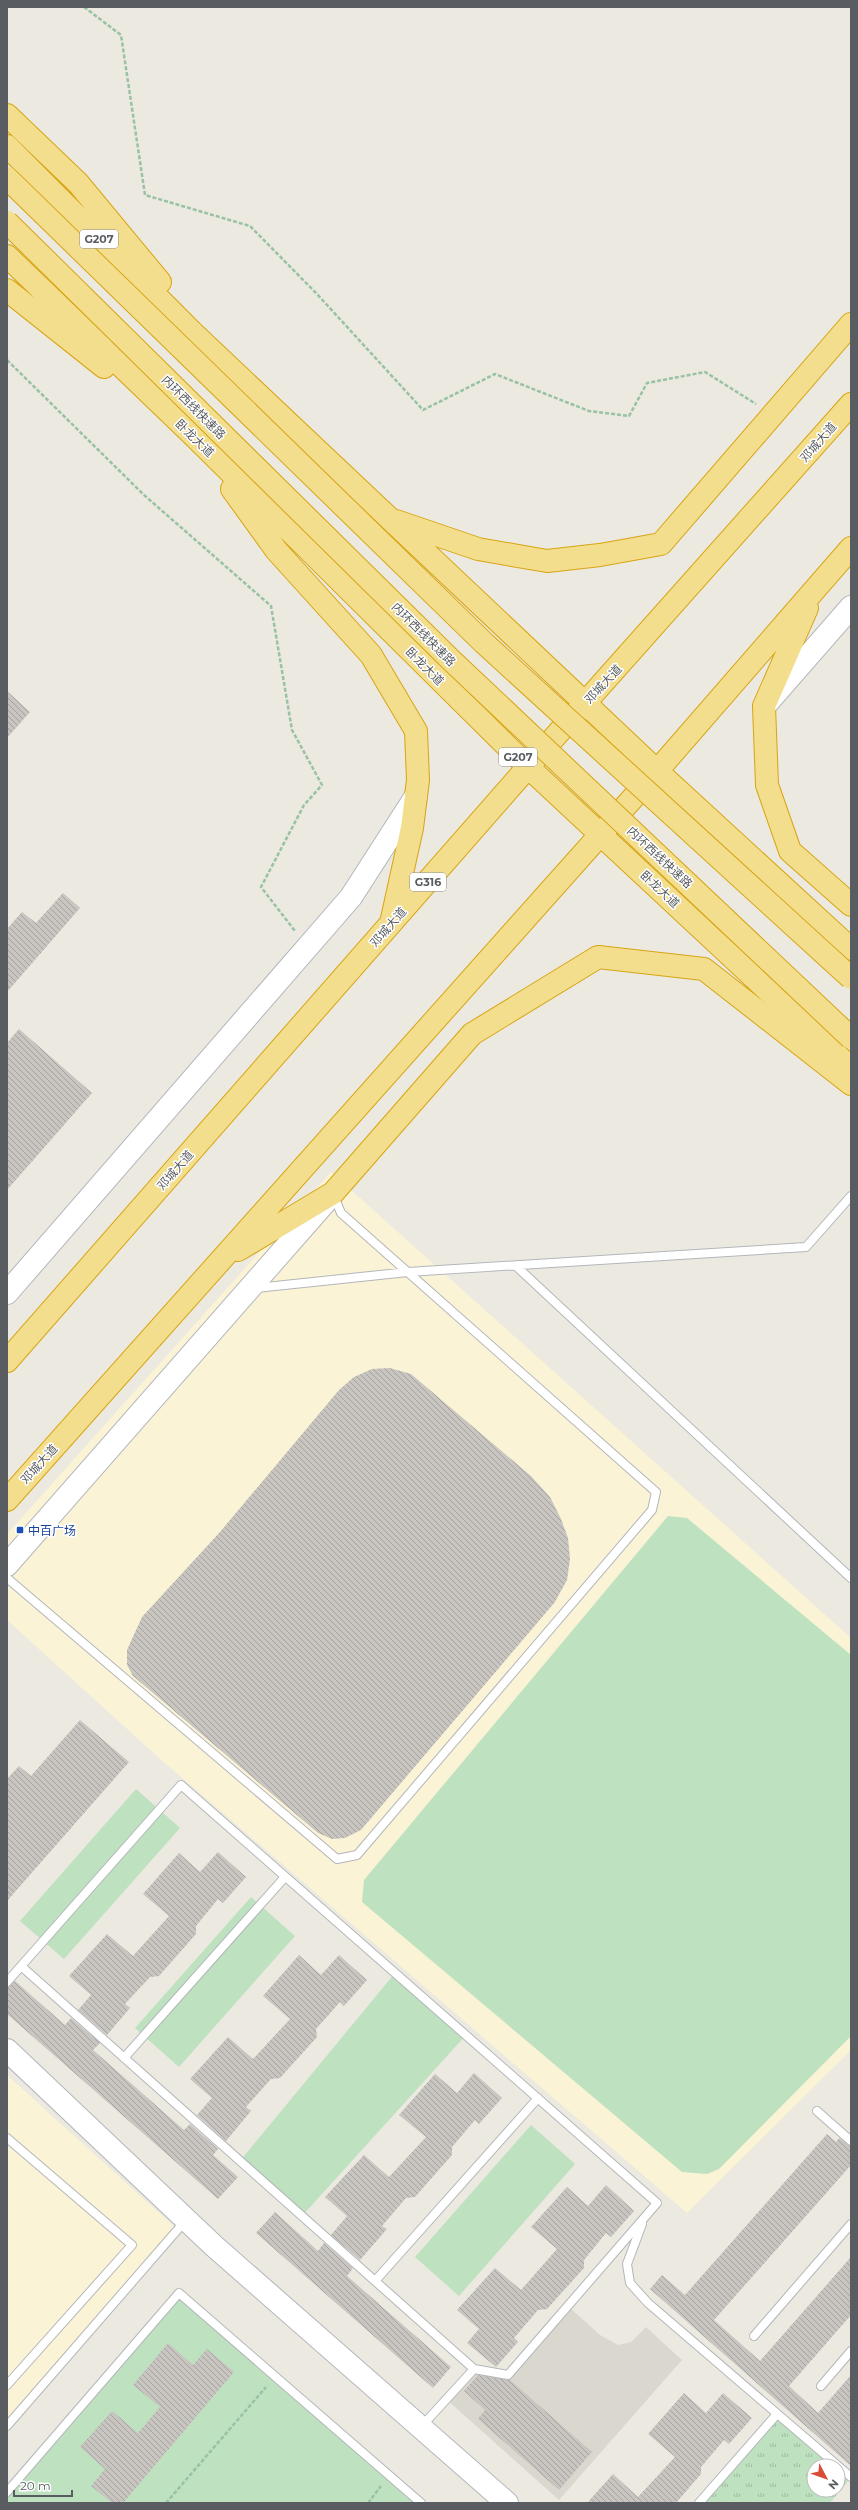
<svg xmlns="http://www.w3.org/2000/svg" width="858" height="2510" font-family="Montserrat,'Noto Sans SC',sans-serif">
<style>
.commercial{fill:#faf3d6}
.education{fill:#dad8ce}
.green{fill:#bee1c0}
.park{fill:url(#park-tufts);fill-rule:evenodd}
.building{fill:url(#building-back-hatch)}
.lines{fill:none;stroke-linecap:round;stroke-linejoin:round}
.lane-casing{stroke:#b3b6ba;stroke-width:10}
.secondary-casing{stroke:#b4b6bc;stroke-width:24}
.highway-casing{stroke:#d8a413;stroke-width:24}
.path{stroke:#98c1a6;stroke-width:2.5;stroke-dasharray:4 2;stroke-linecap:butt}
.lane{stroke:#fff;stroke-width:8}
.secondary{stroke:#fff;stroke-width:22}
.highway{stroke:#f3de8e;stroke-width:22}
.highway-bridge-casing{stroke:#d8a413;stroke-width:24;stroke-linecap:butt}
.highway-bridge{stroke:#f3de8e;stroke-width:22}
.transit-dot{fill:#1a4fb4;stroke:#fff;stroke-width:1.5}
.labels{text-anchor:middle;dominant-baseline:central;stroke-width:3;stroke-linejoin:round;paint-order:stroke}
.shield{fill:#fff;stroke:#8b8d90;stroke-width:1}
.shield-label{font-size:11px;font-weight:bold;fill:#595c60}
.street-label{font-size:12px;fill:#595c60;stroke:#fff}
.transit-label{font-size:12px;fill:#164399;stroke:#fff;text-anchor:start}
</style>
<defs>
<pattern id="park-tufts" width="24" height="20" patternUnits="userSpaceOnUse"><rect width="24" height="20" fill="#bee1c0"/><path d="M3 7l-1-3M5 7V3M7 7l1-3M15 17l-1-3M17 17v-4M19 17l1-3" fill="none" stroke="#9dba9f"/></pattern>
<pattern id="building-back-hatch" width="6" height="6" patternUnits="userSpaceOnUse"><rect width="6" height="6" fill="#c8c5c0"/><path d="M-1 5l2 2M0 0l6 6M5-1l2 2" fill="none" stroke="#a5a39f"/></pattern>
</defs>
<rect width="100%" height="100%" fill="#ebe9e0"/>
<!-- commercial -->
<path class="commercial" d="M331 1172 851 1638V2050L687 2213 159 1758 7 1620V1534Z
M7 2075 178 2230 7 2426Z"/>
<!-- education -->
<path class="education" d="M568 2306 600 2335 618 2345 631 2342 646 2327 682 2360 559 2500 446 2399 474 2369 508 2375Z"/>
<!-- green -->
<path class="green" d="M668 1516 687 1518 851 1655V2036L719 2169 707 2174 682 2172 362 1902 364 1880Z
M136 1789 180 1828 64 1959 20 1921Z
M251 1897 295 1936 179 2067 135 2028Z
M395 1973 466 2035 302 2216 240 2161Z
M531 2125 575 2164 459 2296 415 2257Z
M179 2293 422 2503H7V2492Z"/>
<!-- park -->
<path class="park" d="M777 2414 851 2477 830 2503H699ZM814 2466H838V2490H814Z"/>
<!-- building -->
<path class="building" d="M7 691 30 712 7 738Z
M63 893 80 908 7 992V929L22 912 36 923Z
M19 1029 92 1093 7 1190V1043Z
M390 1368 411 1374 531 1476 550 1497 561 1519 568 1538 570 1559 567 1580 555 1602 361 1830 345 1838 332 1839 318 1833 133 1676 127 1665V1650L142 1617 220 1532 339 1390 354 1377 372 1369Z
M80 1720 129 1762 7 1901V1779L19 1766 31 1776Z
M218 1852 246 1877 223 1903 218 1899 196 1926V1934L159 1976 150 1977 125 2004 130 2008 107 2035 78 2010 91 1995 69 1976 107 1934 133 1956 169 1916 143 1894 179 1853 200 1872Z
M299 1955 321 1975 339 1955 367 1980 344 2006 340 2002 316 2029 317 2037 280 2078 271 2079 246 2107 251 2111 226 2141 197 2115 212 2098 190 2079 228 2037 253 2059 290 2019 263 1996Z
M15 1981 65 2025 71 2018 100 2043 93 2050 184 2130 190 2124 218 2149 213 2155 238 2177 218 2199 7 2014V1987Z
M474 2073 502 2098 479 2124 475 2120 452 2147V2155L415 2197 406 2198 382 2226 387 2229 360 2260 331 2235 347 2216 325 2197 364 2155 389 2177 426 2137 399 2115 435 2074 457 2093Z
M827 2134 836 2142 839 2138 851 2146V2165L714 2320 760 2361 851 2257V2315L789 2386 818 2413 851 2375V2466L650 2289 662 2275 685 2295Z
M606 2185 634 2211 611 2237 606 2233 584 2260V2268L547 2309 538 2310 514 2338 518 2342 496 2367 467 2343 479 2329 457 2310 495 2268 521 2290 557 2249 531 2227 567 2187 588 2206Z
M275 2212 318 2251 324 2243 353 2268 347 2276 451 2367 433 2388 256 2233Z
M168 2343 193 2365 207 2349 234 2372 123 2503H112L91 2486 105 2469 80 2447 112 2411 138 2433 160 2407 133 2385Z
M478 2375 510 2380 592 2452 559 2490 478 2419 485 2410 464 2391Z
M684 2393 706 2413 723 2393 752 2418 729 2444 724 2440 701 2467V2474L676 2503H587L613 2474 638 2497 675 2457 648 2434Z"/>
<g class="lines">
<defs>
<path id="lane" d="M516 1266 851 1578
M256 1288 408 1272 806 1247 851 1196
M7 1578 337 1859 357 1855 652 1510 656 1492 341 1213 333 1194
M21 1966 474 2369
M7 1982 181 1785 657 2203 508 2375 474 2369 421 2427
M124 2058 285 1877
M817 2111 851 2141
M7 2138 132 2245 7 2385
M642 2224 627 2264 630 2283 648 2303 851 2477
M375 2281 538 2098
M754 2336 851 2224
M821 2386 851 2351
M7 2426 186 2220
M7 2492 179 2293 421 2503
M699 2503 777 2414"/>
<path id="secondary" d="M768 702 851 607
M7 1293 351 897 416 796
M7 1565 328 1199
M7 2050 214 2246 507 2503"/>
<path id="highway" d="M7 115 78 183 160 282
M7 146 192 332 657 771 851 949
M7 256 194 436 528 767 851 1068
M7 290 104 367
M232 489 276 550 371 655 416 731 418 780 412 828 391 923
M396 521 478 549 547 561 600 555 661 544 851 324
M807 608 764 706 767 785 790 851 851 905
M238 1250 333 1193 472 1034 598 957 704 969 851 1084
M7 1361 528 767 851 404
M7 1500 657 771 851 548"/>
</defs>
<!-- lane casing -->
<use href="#lane" class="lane-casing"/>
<!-- secondary casing -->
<use href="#secondary" class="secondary-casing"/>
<!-- highway casing -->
<use href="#highway" class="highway-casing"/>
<!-- path -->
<path class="path" d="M84 7 121 35 145 195 250 226 317 294 423 410 495 374 589 411 629 416 647 383 705 372 756 404
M7 360 144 495 271 606 292 730 322 785 304 805 261 887 295 931
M166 2503 266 2387
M368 2503 381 2486"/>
<!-- lane -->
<use href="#lane" class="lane"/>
<!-- secondary -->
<use href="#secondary" class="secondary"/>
<!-- highway -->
<use href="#highway" class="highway"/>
<defs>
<path id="highway-bridge" d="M7 178 484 643 851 978
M7 222 451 660 851 1038"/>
</defs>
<!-- highway-bridge casing -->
<use href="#highway-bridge" class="highway-bridge-casing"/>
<!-- highway-bridge -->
<use href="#highway-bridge" class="highway-bridge"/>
</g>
<!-- markers -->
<rect class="transit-dot" x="16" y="1526" width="8" height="8" rx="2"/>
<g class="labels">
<!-- shield labels -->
<g class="shield">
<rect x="80" y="230" width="38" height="18" rx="3"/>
<rect x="499" y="748" width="38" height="18" rx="3"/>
<rect x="410" y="873" width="36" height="18" rx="3"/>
</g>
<g class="shield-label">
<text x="99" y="239">G207</text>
<text x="518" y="757">G207</text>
<text x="428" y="882">G316</text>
</g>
<!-- street labels -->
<g class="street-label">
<text transform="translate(194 407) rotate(45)">内环西线快速路</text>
<text transform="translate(195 438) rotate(44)">卧龙大道</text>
<text transform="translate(818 442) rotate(-49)">邓城大道</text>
<text transform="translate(424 634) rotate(45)">内环西线快速路</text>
<text transform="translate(425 666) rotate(45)">卧龙大道</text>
<text transform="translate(603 684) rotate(-47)">邓城大道</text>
<text transform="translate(660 857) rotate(43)">内环西线快速路</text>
<text transform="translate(660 889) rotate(43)">卧龙大道</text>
<text transform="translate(388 927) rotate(-49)">邓城大道</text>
<text transform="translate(175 1170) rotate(-49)">邓城大道</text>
<text transform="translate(39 1464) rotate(-48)">邓城大道</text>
</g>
<!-- transit labels -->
<g class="transit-label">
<text x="28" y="1530">中百广场</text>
</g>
</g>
<!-- border -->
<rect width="858" height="2510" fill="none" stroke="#595c60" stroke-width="16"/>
<!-- north arrow -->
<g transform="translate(826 2478) rotate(131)"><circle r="19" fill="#ffffff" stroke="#bdbebf"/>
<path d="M0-3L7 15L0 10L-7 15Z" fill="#d94c37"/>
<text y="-6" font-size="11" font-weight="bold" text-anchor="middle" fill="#595c60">N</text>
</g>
<!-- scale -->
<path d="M14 2490v6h58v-6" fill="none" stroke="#595c60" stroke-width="2"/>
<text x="20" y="2490" font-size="12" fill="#595c60" stroke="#ffffff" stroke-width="3" paint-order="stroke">20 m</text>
</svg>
